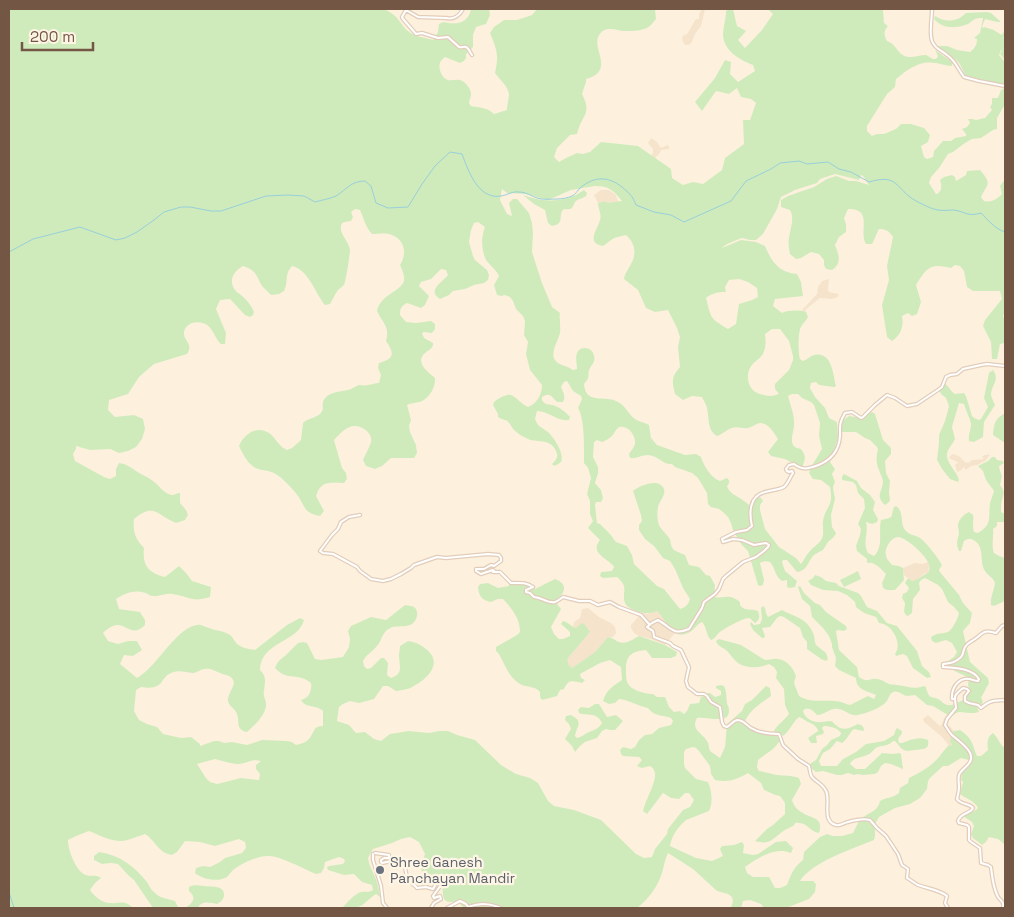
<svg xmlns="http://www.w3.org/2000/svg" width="1014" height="917" font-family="'Space Grotesk',sans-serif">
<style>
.residential{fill:#f5e3cc}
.green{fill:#cfebbc;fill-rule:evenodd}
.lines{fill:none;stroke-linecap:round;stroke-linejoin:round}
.stream{stroke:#98cfda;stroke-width:1}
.street-casing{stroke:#e2cdba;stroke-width:4.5}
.street{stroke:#fff;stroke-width:2}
.worship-dot{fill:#6b7280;stroke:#fff5e5;stroke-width:2}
.labels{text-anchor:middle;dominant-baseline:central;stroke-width:4.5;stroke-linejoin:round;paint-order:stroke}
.worship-label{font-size:14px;fill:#5b616d;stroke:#fff5e5;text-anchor:start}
</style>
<rect width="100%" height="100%" fill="#fdf1de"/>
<!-- residential -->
<path class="residential" d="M702 9H705L701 26 695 34 692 42 689 45H685L683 42 682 37 684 35 687 34 696 19H699V14Z
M651 138 656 141 660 147 662 148 667 145 669 146V149L661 150 660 153 655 158 651 155 653 153V149L648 143Z
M601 190H609L616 195 618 202 607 203 606 201 598 203 594 195Z
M829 279 828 290 829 292 839 294 838 297 832 299 820 298 805 310 806 312 802 310 817 294 818 287 822 281Z
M952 454 959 456 965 462 968 463 972 460 984 459 982 457 984 455H987V454L990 455 985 461 977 465 971 466 966 470 964 467 960 471 957 472 956 469 955 464 959 463 949 458Z
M928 562 929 565 928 573 924 574 917 580 912 581 904 575 903 568 915 563 923 564Z
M588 608 599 617 611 623 615 627 616 633 613 637H608L595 652 572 668 569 666 567 662 568 658 590 632 573 627 574 622 580 618 582 609Z
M640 611 647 614 657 611 661 614 667 625 675 633 665 645 651 639 639 636 634 633 631 628V625L638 617Z
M928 715 940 726 941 725 946 715 951 717 948 722V725L954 731 951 736 952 744 950 747 942 737 924 722 923 719Z"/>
<!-- green -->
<path class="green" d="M9 9H383C401 15 399 27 414 35 419 37 427 38 433 40L438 32 439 24 443 22C456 25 468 24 471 9H489L490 15 486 24 476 27 473 35V47L466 54V58L464 61 460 63 445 57C443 59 441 60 440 63 438 69 442 78 448 80 452 81 456 79 460 80 465 81 472 90 471 95 471 98 469 100 469 103L471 106C480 108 487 107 494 114L507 110C507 105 509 98 509 94 508 86 499 79 495 73 499 55 497 50 490 33L494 27 504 20H517L532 15 537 9H655L656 19C654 21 653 23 651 25 645 31 634 31 625 31 617 31 606 25 600 34 589 47 617 70 586 79V82L582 94C593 115 581 115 577 134L570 135 557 148 554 157 559 162 564 159 577 153 583 154 590 152 601 142 638 146 671 169 672 178 683 185 693 182 703 184 722 170 725 158 744 144 743 120H750L756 103 751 99 741 97 737 88 729 94 716 91 702 111 695 102 715 78 725 60 731 62 730 74 738 82 755 71 753 65C740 60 724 51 723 35 723 28 726 19 726 11L729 9H733L737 26 746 31 738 40 745 48 762 30 773 14 768 9H883L884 23 888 26C883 32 884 35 887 41 897 44 898 57 910 57 915 57 921 55 926 55L933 59H936L938 56 935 50 952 62V66C947 66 942 64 936 63 920 60 908 69 896 79L895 87 887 94 867 126V131L872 136 877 134H884L896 129 901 124H911L924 128 930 135 928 142 921 146 924 157 927 159 933 157 934 151 943 141H951L955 138 966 136V134L962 129 967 127 970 123 968 119H972L976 120 985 118 992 110 990 107 992 104V98H998L1001 90 1005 88V104L997 118V129L993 130 981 138 972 139 965 143 953 152 948 154 939 168 931 177 929 183 936 194C942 193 942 185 940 180L944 177 952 175 955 177 956 181 966 175 967 171 980 170C992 184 988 183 981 197L984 201C991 203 997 199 1002 194L1000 186 1005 179V312L1003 316 1005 320V343L1000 344 997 359H992L991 342 983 326 985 320 1002 299 1000 291H973L967 287 964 271 960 266 955 265 951 268C931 263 927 267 916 285L921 302 917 314 912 316 908 313 902 316C904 326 901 335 892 341L887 337 882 305 889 280 887 266 893 237C889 231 886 229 879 229 876 234 875 239 872 244H866C858 231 874 209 848 209L844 218 846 224V232L839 237 835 245C839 255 842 263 832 270L826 269 824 265V260L819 254 811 252 801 258 796 259 790 254C789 249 788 243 789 238 790 228 795 219 790 210L781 207V200L788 196 814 187 827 179 836 176 849 181H856L869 185 863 176 861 175 859 180 835 174 820 179 817 183 795 190 781 197 777 209 763 234 756 240H750L742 238C737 240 725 244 722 248L741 240 756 242 765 246C772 262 778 272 797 274L801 282 803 296 775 299 773 306 782 313C788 310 801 310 806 312L808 317C806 321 803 323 801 327 798 331 798 353 800 359L803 361C807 360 810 356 814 355 832 351 833 374 836 386L834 387 819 385 816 382 811 383 810 388 815 397 825 408 829 418 837 422 838 438 830 462 835 469 832 474 835 482 833 487 835 499 831 515 832 527 836 533C834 538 831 539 828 542 826 545 825 547 823 550 820 552 816 553 813 556 807 563 807 571 797 572L787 560H783L782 562 785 571 797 581 795 587 790 588 787 587V580L782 581C774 575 776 569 770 562 766 561 763 561 760 563L764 580 763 585 760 586 758 585 748 551 741 544 733 530 731 523 728 517 724 513 719 509 711 507 708 504 707 493 698 478 692 473 675 467 672 464C663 465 657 455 648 455 641 455 637 459 630 458L629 454C631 451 635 446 635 443 636 436 628 425 620 427 616 428 615 433 612 436 609 439 605 441 602 442L597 440 594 442 593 457 598 467V473L595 483 601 490 603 498 601 502H596L595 505 597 523 600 524 610 534 616 542 627 546 632 555 634 564 657 586 664 589 680 609C686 607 688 605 690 599L683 588 675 569 670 561 663 558 654 546 645 539 639 530V525L642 521 641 515 633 491C639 486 659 477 664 489 666 495 659 502 658 507 657 513 657 522 660 527 663 531 667 535 670 539 671 544 671 547 674 550 677 552 681 553 685 555L689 565 699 567 706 575 710 576 715 585 714 597C727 599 728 593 740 602V605C745 612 751 608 758 611 760 616 760 620 755 623 754 622 750 618 749 618 745 617 723 629 720 632 716 635 716 638 711 640 706 636 707 627 702 622 697 624 695 629 690 632 672 643 666 618 657 611 654 612 649 614 646 613 640 613 626 608 625 603 621 592 630 588 617 577L603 578 600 576 601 572 612 571 614 567C608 558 589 554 600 540L588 528 593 521 590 514V501L587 494 591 478 588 468 584 463C584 449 585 419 578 408L582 399 581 396 573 391 567 381 564 382 561 387C563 392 566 396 563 402H557C551 396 550 392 542 397V400C545 405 547 404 553 405 559 407 566 412 570 417L569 420C557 422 549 411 537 411L535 419C536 421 537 424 539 426 542 428 546 430 549 433 554 438 565 454 561 462 559 464 556 465 554 466L552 464C556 460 559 457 556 451 550 437 536 444 526 438 521 436 517 433 513 429 511 426 509 421 505 420 503 419 501 419 498 417V414L493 405 494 402C515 387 512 399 528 407 537 404 542 394 542 385L530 370 526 354 528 342 524 335 525 321 523 316 516 309 513 301 510 297 505 295 501 296 497 295 494 285 499 276C496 269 490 266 486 260 481 249 481 237 485 227L478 222 474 223 471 230 469 242 473 256 475 260 487 270 489 275 488 280 484 283 474 285 465 289 453 291 449 295 440 299C426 290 443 282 448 275L446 270 441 269 431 279 421 282 419 286 429 296 425 305 421 308 407 303C401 306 400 309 400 315L406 322 416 323 431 321 435 324V329L432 333 424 332 422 333 424 338 433 343V345C431 350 428 350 424 354 415 363 429 373 435 378 436 387 429 399 420 402 415 403 411 403 407 405L411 420 409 426 410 432 416 445 417 453 414 458H391L382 466 375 469 366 466 363 460C365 455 370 446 371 442 372 438 370 434 367 431 353 420 344 429 334 440L342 468 346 473 347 479 344 483C330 483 321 480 316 496L324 511 320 516C304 513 306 508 298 496 294 490 286 482 280 477 274 472 269 471 262 470 249 468 244 456 239 446 244 434 257 425 269 433 276 438 279 447 287 450L292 448 301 440 303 423C311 416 319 419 323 409 320 393 337 392 348 390 352 389 356 386 359 385 362 385 365 386 367 385 371 385 375 383 379 383L381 375 378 368 379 363C394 359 395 354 386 341 390 326 383 324 377 311 380 295 401 291 404 281 405 276 402 269 400 265 408 252 404 238 389 234 383 233 378 234 372 234 365 226 364 219 360 210L355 209 351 212 353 217 351 221C346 222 340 221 341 229 341 235 349 242 350 250 350 254 346 281 344 285 342 287 340 288 338 290 335 294 333 299 330 304L325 305C315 293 309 270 292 266 284 275 289 281 284 291L279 294 271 295C268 292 265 289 262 286 255 274 257 271 243 266 234 271 228 280 235 290 236 292 240 294 241 295 247 300 251 305 254 312L253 315 250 317 245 315 230 299 220 300 216 309 226 333 225 344H221C215 339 214 330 207 325 199 320 186 322 184 332 183 341 194 343 187 354L154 364 139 377 128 394 109 400 108 410 115 417 134 415 143 419 145 429 142 439 136 447 128 451 119 453 110 449 90 450 76 446V449L73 454 75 461 104 477 110 479 116 476V469L119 463C127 464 130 467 136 471 142 475 148 477 153 481 159 485 164 494 172 495 175 495 177 493 180 493V503L186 510 188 515 185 520 176 523C157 515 154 502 134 519 133 533 135 538 144 548 142 565 148 573 165 577L179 566 186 573 192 581 211 587 210 597C191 603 189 596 172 594 166 593 158 597 153 596 150 596 148 594 146 593 135 589 125 593 116 599L119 609 140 612 145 620V625C143 627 140 629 138 630 125 634 122 615 103 633L108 641 118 644 128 641H137L142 650 133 656 124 655 120 664 137 678C156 669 179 622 201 625 204 626 208 628 212 629 218 631 224 631 230 635 233 637 234 641 237 644 242 648 249 649 255 650L287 625 300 618 304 620C298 643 261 641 260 670 267 677 265 681 264 691 263 695 265 698 266 703 267 714 255 725 247 732 234 729 241 721 236 712 233 707 227 705 228 698 229 693 233 688 234 683 232 674 226 676 220 673 214 671 211 668 205 669 201 669 198 672 194 673 187 673 180 670 174 672 158 676 167 691 141 687L136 690 134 711 139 720 147 724 157 727 163 734 181 738 191 737 200 744V746L214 741H219L224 743 232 742 247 745 262 740 287 741 292 742 296 745C301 744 308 742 311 736 315 730 314 726 323 726V711C316 704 306 709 301 700 309 698 312 691 311 683 298 672 288 682 275 668 278 659 284 658 289 652 292 649 295 646 298 643L303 642 307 643 315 659 321 660 343 657 349 647 350 639 348 631 351 626 371 617 386 620 405 605C409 606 413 605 416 609 419 614 416 623 410 625 402 628 395 624 387 630 382 634 381 642 377 646 372 652 367 654 363 661L364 666 367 669 371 668 381 658H384L388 663 387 675 391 678C404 674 399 666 399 655 399 652 400 649 400 646L408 641C415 642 420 644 426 649 444 663 427 680 412 687 407 690 401 690 396 691L388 686H383L374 699 359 703 350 701 343 704 339 707 337 721 349 725 356 733 365 732 374 739 381 741 390 734 409 731 429 733 439 731H448L457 735 475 740 501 765 516 774 530 778 538 783 548 801 554 806 574 810 601 820 636 854 644 858 652 857 655 849 667 834 668 829 683 810 690 807 694 800 689 793H685L679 799 671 798 663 793 647 814 643 811C645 800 656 784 655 773 654 769 653 768 650 766L642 768 637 766 642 760 639 757 623 756 621 754 620 750 623 747 631 749 635 747 639 740 645 735 652 734 659 728 671 725 673 721 671 718C663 715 653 716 648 708 638 706 629 700 619 699L615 703 609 704 603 701C606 690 613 686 622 680L621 667 610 660 600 663 580 674 581 678 585 680 582 683C572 681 569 679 564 689L560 690 557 696 542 700 540 697V692C536 687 529 687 522 685 510 680 505 665 499 654L496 651V647L517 635 520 632C520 618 512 609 503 599H498L491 602C482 600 479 597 478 587L480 584 488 583 498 588 509 586V583C519 583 526 585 535 589L555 579C566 583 567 591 558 598L557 604 561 609 551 627 554 634 559 639H563L570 636V632L561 624 563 621C569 622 571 627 576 628L582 623 585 625 590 632 568 658C567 663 568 665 572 668L595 652 608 637C614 638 614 640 619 642 626 645 633 639 639 636L665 645 677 652 676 656 671 658H652L646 650C633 651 626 655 626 669 626 681 626 686 638 691 644 693 647 694 653 694L657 697H665L666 699 669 707 674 712 680 711 684 714 687 711 690 704 699 703 701 697 705 696 708 693H710L715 697 721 695V691L716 688V686L721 685 724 686C727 692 726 697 727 703 728 707 729 706 729 711 729 725 707 716 697 718 690 731 704 733 708 743 709 746 709 749 710 751L720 758 725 747 727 724 742 711 745 704 752 700 766 686 770 688 771 696C760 704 748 711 744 724 752 733 764 734 776 735L780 740C776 749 765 754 758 760L757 767 759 771C766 772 771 774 777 775 784 776 791 775 799 778L801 784 792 800C794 806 797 810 803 813 812 819 824 817 819 833 810 832 808 823 799 823 794 822 796 823 793 826 789 828 786 829 782 832 771 840 770 845 755 841L767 829 773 825 785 814V803L780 796C774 795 770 792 764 790L761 783 748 773C738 779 728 783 715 780L711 774 710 766 699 751 696 748 693 747 686 749 684 752V764L685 768 696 779 708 782C712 791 713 803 709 811L686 820C678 827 672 835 670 846L696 858 712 861 723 856 720 849 722 846 734 845 742 842 744 845 743 853 753 855 758 854 776 842 786 841 793 848 791 853C775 846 758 858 745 867L747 873 753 877H769L775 888H780L787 885C791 874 794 867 803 860L804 852 820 837 827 834 833 836H842L853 833C855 829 857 825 859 821 865 813 878 813 880 801 887 797 893 798 899 793L900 788 908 783 909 778C919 773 932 766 939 757 942 753 945 749 949 745L951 746 952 744 950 742 951 736 954 731 960 730C972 738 972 743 977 756H981L988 750C987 743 987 737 993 733 998 737 999 744 1005 748V849L1004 848V844L998 839 989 837 986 842 982 845 973 838 971 834 974 826 972 822 963 816 976 810 978 808C974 800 966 799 960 794L963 782 961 780 962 772 972 761 961 758 948 766H943L930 778 928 781 927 789 920 798 910 804 895 808 879 817 875 824V836L874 840C852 849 812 862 800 881H813L816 884 815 892 809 899 786 908H764L761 904 750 900 743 901 741 908H731L733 901 732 897 728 894 717 891 693 869 668 853C665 859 664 866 662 873 658 886 648 900 637 908H464L457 901C438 906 445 891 441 880L438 879 434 880H428C418 869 421 866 425 854L419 842 410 837 401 839 392 843 373 849 368 858C369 865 372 870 375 877 378 883 379 890 380 897L376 894C372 896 370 899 366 902 359 909 352 908 342 908 347 903 354 894 361 892 366 891 368 893 373 890L372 885 362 882 354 874 344 875 328 870 327 867 329 866 343 864 345 861 344 859 339 857 325 862 324 868 321 873 316 874C304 869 280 856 269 856 258 855 241 864 233 870 230 873 228 877 225 878 216 882 202 879 195 873L196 868 203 866 210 867 220 862 225 858 242 853 246 848 245 842 239 839 215 846 200 842 185 841 177 852 172 855C158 853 157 842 145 834 138 836 128 841 121 841 110 841 99 835 89 831L76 836 68 840C68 850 76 872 86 875 92 877 96 874 101 878L95 883 90 890C94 896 102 903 110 903 120 904 124 899 133 908H9ZM595 186C609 186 613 190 622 201L607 203 606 201 598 203C598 209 602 214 600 220 598 229 585 243 603 246L614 238 626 235C635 243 637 253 631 264 628 270 625 273 624 279L638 290 646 308 655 312 668 310 677 328 680 337 678 347 680 367C671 377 672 382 675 394L683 400 692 396 702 397C703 400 705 402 706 405 710 415 706 430 717 436 723 434 726 430 732 428 737 426 743 429 748 428 752 427 756 424 760 423 769 423 774 433 778 439L768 452 771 456 785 459 802 468C805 459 807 457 801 449 796 448 793 447 792 442 791 436 795 428 794 421 794 414 790 404 788 396L792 394H798L802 398 811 402 814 405 820 423 819 436 822 449 811 467 809 473 813 479 821 480 830 487C834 507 826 505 823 521 822 528 825 534 821 540 818 545 813 547 810 551 806 555 804 560 801 564L796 558 779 547 765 529 760 510V505L763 501 761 498 757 497 751 506C748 505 746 502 744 501 737 495 730 495 727 486 730 482 730 481 727 478L720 481C711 478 704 466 701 457L696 454 685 455 657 445 651 438 649 425C644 422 639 422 635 419 628 414 626 406 618 402 605 394 586 406 584 384 585 382 588 380 588 378 589 375 588 373 589 370 591 365 596 362 594 356 593 347 580 345 577 353 575 358 577 364 577 369L573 370C567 365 559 366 555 360 550 353 558 341 560 333 561 326 559 320 560 313L552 307 542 283 532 252 533 233 532 223 529 213 517 199H513L509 203 512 216 507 214 500 200 502 189 507 193 526 194 548 200 571 190ZM739 279 748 282 757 288 758 297 752 300 739 304 736 324 728 329C709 317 712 320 706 298 712 293 718 292 726 292L725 287 729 280ZM772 329H780L789 341 793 356V360L789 370 775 384V389L779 394C771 397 767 396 760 394 748 391 744 375 752 365 755 361 760 359 763 354 766 347 766 342 765 334ZM215 759C224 761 235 766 244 763 252 761 252 759 261 761L256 765V769L260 774 259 780 241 778 217 784 210 782 206 778 197 764Z
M986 12 991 13 1001 22H997L985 19 982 27 983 28 984 27 994 30 995 31 1002 35 1003 32 1005 35 1003 39 1005 37V39L1004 40 1005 41V48L1003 49H1005V60L1000 54 1002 50H1001L999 55 1005 62V85L966 76C963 72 962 66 958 62 952 55 943 52 938 46H947L957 50 970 52C975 48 977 45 977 39L974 38 980 33 983 18C972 17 973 23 965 25 953 29 942 28 934 19L935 16C946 23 957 22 966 13Z
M584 190 587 193 586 196C584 198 578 199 576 201 571 207 575 210 564 209L562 211C559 218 564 224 552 226L548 223 545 210 534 204 523 195C543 203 566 203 584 190Z
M993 370C1000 380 992 384 991 394 991 397 994 402 995 405L984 422 983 437 974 442 969 441C968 435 971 430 971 424 970 418 966 411 964 404L959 403 952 427 955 439C953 444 948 448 947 454 946 463 957 471 959 480L958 482 950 479 942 469 937 460 939 442V435L945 421 949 406 946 398 941 394 939 390 944 383C949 386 950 391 955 394L964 393 966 396 972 416 974 418 979 420 981 419 988 407 984 398 989 373Z
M872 412 875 414 883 440 891 448V454L885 461 886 473 890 481 889 492 890 500 889 502 885 505C875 495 882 493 883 482 883 478 880 474 879 470 876 464 876 456 878 450L877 447 870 440 865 438 856 432H842C840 425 842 420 849 416L861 418Z
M1005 413V443L993 435C994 423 995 419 1005 413Z
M992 457H995L997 460 1003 461 1004 463 999 466 1000 471 1002 476 1000 485C1005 491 1004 493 1002 500 1001 504 1001 508 1001 512L1005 514V522H997V526L993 529C994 537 991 545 994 553L999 556 1005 558V601L994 606 991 605C990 597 994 591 995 583 993 577 988 576 985 571 979 562 985 548 975 541 970 538 969 538 964 541L961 551H959C956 544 957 541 959 534 959 531 958 528 958 525 959 519 964 514 969 512L973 515C974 521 972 525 974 532L978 533C993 524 988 518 990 503 991 499 993 495 994 491L986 480 983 471 978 466 988 461Z
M844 474 857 481 861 488 870 495 875 502 873 510 878 519 877 522 872 524 866 522C869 533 862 542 868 553L874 556C884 546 878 532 881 520 895 517 890 518 894 507L896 506C905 512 899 524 906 531 909 535 916 535 920 538 925 541 940 560 942 565L939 570 940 572 959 595 963 603 972 613 970 623 963 631 970 662 988 678 989 683 982 696 981 697 983 702 981 705C975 703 967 704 966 697L970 693 968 684 969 679C963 672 949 673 948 661L954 657 957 652 952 643 946 640 936 643 932 641 931 637C938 632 942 634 948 632 953 629 958 618 959 613L954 607 948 602 942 589 938 585 925 578 921 580 919 583 920 590 913 599 912 613 908 616 906 615 904 612 905 603 902 598 903 594 907 592 909 588 905 583 908 578 912 581C919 580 922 575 928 573 929 571 930 568 929 565 928 557 906 537 898 537 891 537 884 549 886 555 886 559 890 562 892 565L899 566 903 568 904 580 895 590H887L883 588 882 583 886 574C881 569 875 561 867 563V559L857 551 856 546 860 535 861 529 858 524 865 508 864 499 858 493 856 485 853 482 842 480V477Z
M858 571 861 579 844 587 840 580Z
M815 575 821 577 826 581 836 583 839 586 858 593 861 596 867 607 877 611 887 623 897 626 917 651 922 666 929 672 931 677 927 678 913 668 907 656 903 654 896 656 895 654C903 643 892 624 879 623L876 617 864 613 856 607 855 602 847 595 838 591 823 590 811 585 808 581 813 578Z
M800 586 804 593 815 603 820 605 826 612 846 626 847 629 844 631 838 630 836 631 839 650 857 667 859 677C869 684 869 677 877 679 881 679 885 682 889 684 893 685 892 684 897 685 907 686 914 690 924 686L926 687C929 701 932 695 940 700 942 702 944 704 947 705H952L963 700 965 703 977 707 979 712C976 713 973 713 970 713 960 713 960 709 951 717L933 706 927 705 915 695C913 695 910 696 907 696 902 695 898 690 893 692 889 694 889 699 886 702 882 707 868 713 861 714 851 718 848 711 839 709 830 707 825 715 817 715 813 711 811 708 805 709L803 711C805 719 814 723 822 722 824 722 828 721 829 721 833 721 833 723 836 725 843 732 850 728 858 724 861 725 864 726 864 730L863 731 854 729C849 733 848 739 842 743L837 741 830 749 823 753 819 761 821 766H837L843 759 856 752 866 744 884 741 894 735 896 729 897 728 902 731V733L898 739 899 743H902C911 740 918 736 928 740 930 750 923 749 915 750 913 750 909 751 907 751 901 750 899 745 895 741H893C889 746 884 745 878 747 874 748 873 752 869 754 863 758 857 756 851 762L850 764 856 769H865L882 753 893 754 899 753 901 754 903 769C897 767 894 764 885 763L881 766 878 772 875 774 863 775 858 774 854 775 848 773 842 775H837L823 771 816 772 812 769 810 766 811 763 816 760 822 749 827 745 831 740 840 736 841 733C838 728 830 726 824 726L822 728 824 732 823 734 816 736 817 743H811L808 738 818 731V730C815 725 813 724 808 722 804 720 803 718 799 717 792 723 790 731 783 736L780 733H773C776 725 784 721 789 714L785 705 784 689 776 678 777 672 774 667 769 664C759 668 747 669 738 663 734 660 731 655 727 651 723 647 718 647 716 641L719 639 741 645 765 660C770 660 773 658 778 659 787 660 793 668 796 676L794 683 799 696C811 703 822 700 835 701 841 701 845 704 850 705L868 696 874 699 876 695C867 691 856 690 856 678L839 670 835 666 836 658 832 647V644L829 636 823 628 812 617 810 606 802 599 798 587Z
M763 606 765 608 766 613 768 617 782 610C795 617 807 618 813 633 815 637 814 641 816 645L826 653 828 659 826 661 821 659 807 649V642L803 637 800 628 784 617 780 616 777 618 770 627 762 628 765 636 764 638H762L753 630 750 624 751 622 754 625 760 624 762 619 761 608Z
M595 704H599L607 717 616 715 623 721 615 730H610L606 729 602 731 597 738 585 742 580 746 575 752 572 746 565 739 571 729 569 724 565 720 566 716 571 715C584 722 577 725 575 736L577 738C582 737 584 734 589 732 595 730 598 729 602 723 596 711 589 717 579 713L578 710 581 707 589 708Z
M99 852C120 855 134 866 147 882 149 885 151 890 154 892 159 898 168 899 175 901L178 907 185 908C193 903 197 898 189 891V887C195 884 198 886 204 886 211 887 225 885 224 895 224 899 221 902 217 904 210 903 202 900 198 908H153L134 880 129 876 118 864 111 863 102 864 94 860V856Z"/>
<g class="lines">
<!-- stream -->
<path class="stream" d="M9 252 33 239 80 227 116 240 125 238 137 232 154 220 164 212 181 207H190L211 211H221L266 196 288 195 304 196 315 202C322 200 329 199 336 196 347 189 351 181 365 181L371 186 376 203 388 208 408 207 422 184 435 166 450 152 462 154C468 170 478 200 501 196 507 195 513 191 519 192 526 192 531 196 537 198 543 200 551 199 557 199 561 199 568 198 572 196 575 195 578 190 580 188 594 176 608 176 622 187 630 194 632 195 636 205L654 212 671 215 684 222 731 201 746 181 771 169 780 163 799 161 807 164 828 162 839 169 851 172 869 182C899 173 895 189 916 201 922 204 931 209 938 210 943 211 949 210 954 210 966 212 968 217 981 213 988 220 995 229 1005 232
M9 892 14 908"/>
<defs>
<path id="street" d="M463 9C460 15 454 20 446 18L418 17 406 10 402 17 403 19 416 34 422 33 438 38 448 37 459 47C461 48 464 46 466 47 469 48 470 53 472 55
M932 9C932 19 929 32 932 41 935 49 941 50 947 55 955 60 958 69 964 77L979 81 1005 86
M360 515 349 517 341 522 338 529 332 535 320 551 323 553 333 554 357 567 360 571 371 579 383 581 391 579 401 574 411 568 414 565 437 557 446 558 488 554 499 555 501 558V561L494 566 491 565 484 569H476V571L481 574 493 570 494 571 493 572H500L511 583C519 583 526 582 533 587L526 590V592L530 593 534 597C541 597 548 604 555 602 558 601 560 599 563 597L579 601H590L598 605 610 602 619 607 641 615 649 624
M955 699H952C951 689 958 677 970 679 973 680 975 681 978 681L979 679C972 668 955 668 943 667V664C951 663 955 663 961 657 964 654 963 650 965 647 968 642 971 642 975 639 983 633 984 629 996 633L1002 626 1005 625
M375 853 389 855V858H384L381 860V862L382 863C390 861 400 859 405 868 406 871 406 876 408 879 410 883 415 885 417 888L426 887 433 889 437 882H440L441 885 433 896 434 898 440 896 441 899 434 903 431 908
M373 854V860L381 886 383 903 387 908
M447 908 460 901 466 904 468 907C481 903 488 903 501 908
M948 908 945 903 947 896C938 889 928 889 918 885 914 883 911 880 907 878L908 869 902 865 898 854 886 836 877 828 870 820C863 818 855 820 848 822 843 823 841 826 836 825 821 821 831 801 826 791 823 784 816 782 812 777 810 775 810 770 809 766L798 759 783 745 779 734C770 734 759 733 751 728 746 725 744 720 737 720 733 721 731 725 727 727L724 726 722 722 720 707 711 702 707 696 704 694H697L688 687 686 681 689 667 681 650 673 646 670 643 654 637C653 628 653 632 647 627L652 623 658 620C671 627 672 636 689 629L702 608 704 602 715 594 719 589 723 579 726 576 743 562 756 557 764 551 768 547 769 545 766 543 754 545 742 540 733 539 723 542 722 539 736 532 747 530 752 526C749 513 749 496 765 492 771 490 778 490 784 487 788 484 790 477 793 473L792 471 789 472 787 471 786 469 789 465 794 464C802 470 807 469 816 466 830 461 839 452 840 436 840 426 839 423 845 413L852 412 861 418 863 417 875 405 887 395 895 398 907 406 917 404 938 390 942 387 946 377 950 375 957 374 963 369 981 365 987 364 1005 366
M1003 908C1004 902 1002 902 998 897 993 888 992 876 991 867L988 865 981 863 980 848 971 842 969 840V827L967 825 959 823 958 821C960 813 970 814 973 808 969 803 961 805 957 799 958 795 959 791 959 787 959 783 958 779 959 775 961 769 970 766 971 759 973 750 957 740 952 735 949 732 947 728 945 725L947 719 956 708C955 696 952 697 963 688L967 689 969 691 965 696V701L969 703 978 705 981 708C990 700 993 701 1005 700"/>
</defs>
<!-- street casing -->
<use href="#street" class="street-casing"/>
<!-- street -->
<use href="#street" class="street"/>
</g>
<!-- markers -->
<circle class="worship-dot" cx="380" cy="870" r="5"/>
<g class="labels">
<!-- worship labels -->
<g class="worship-label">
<text x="390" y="862">Shree Ganesh<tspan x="390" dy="16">Panchayan Mandir</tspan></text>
</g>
</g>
<!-- border -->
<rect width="1014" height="917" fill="none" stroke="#745645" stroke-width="20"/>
<!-- scale -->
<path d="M22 42v8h71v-8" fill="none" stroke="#745645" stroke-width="2.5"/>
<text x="30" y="42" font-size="15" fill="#745645" stroke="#fff5e5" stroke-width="4" paint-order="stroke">200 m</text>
</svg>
